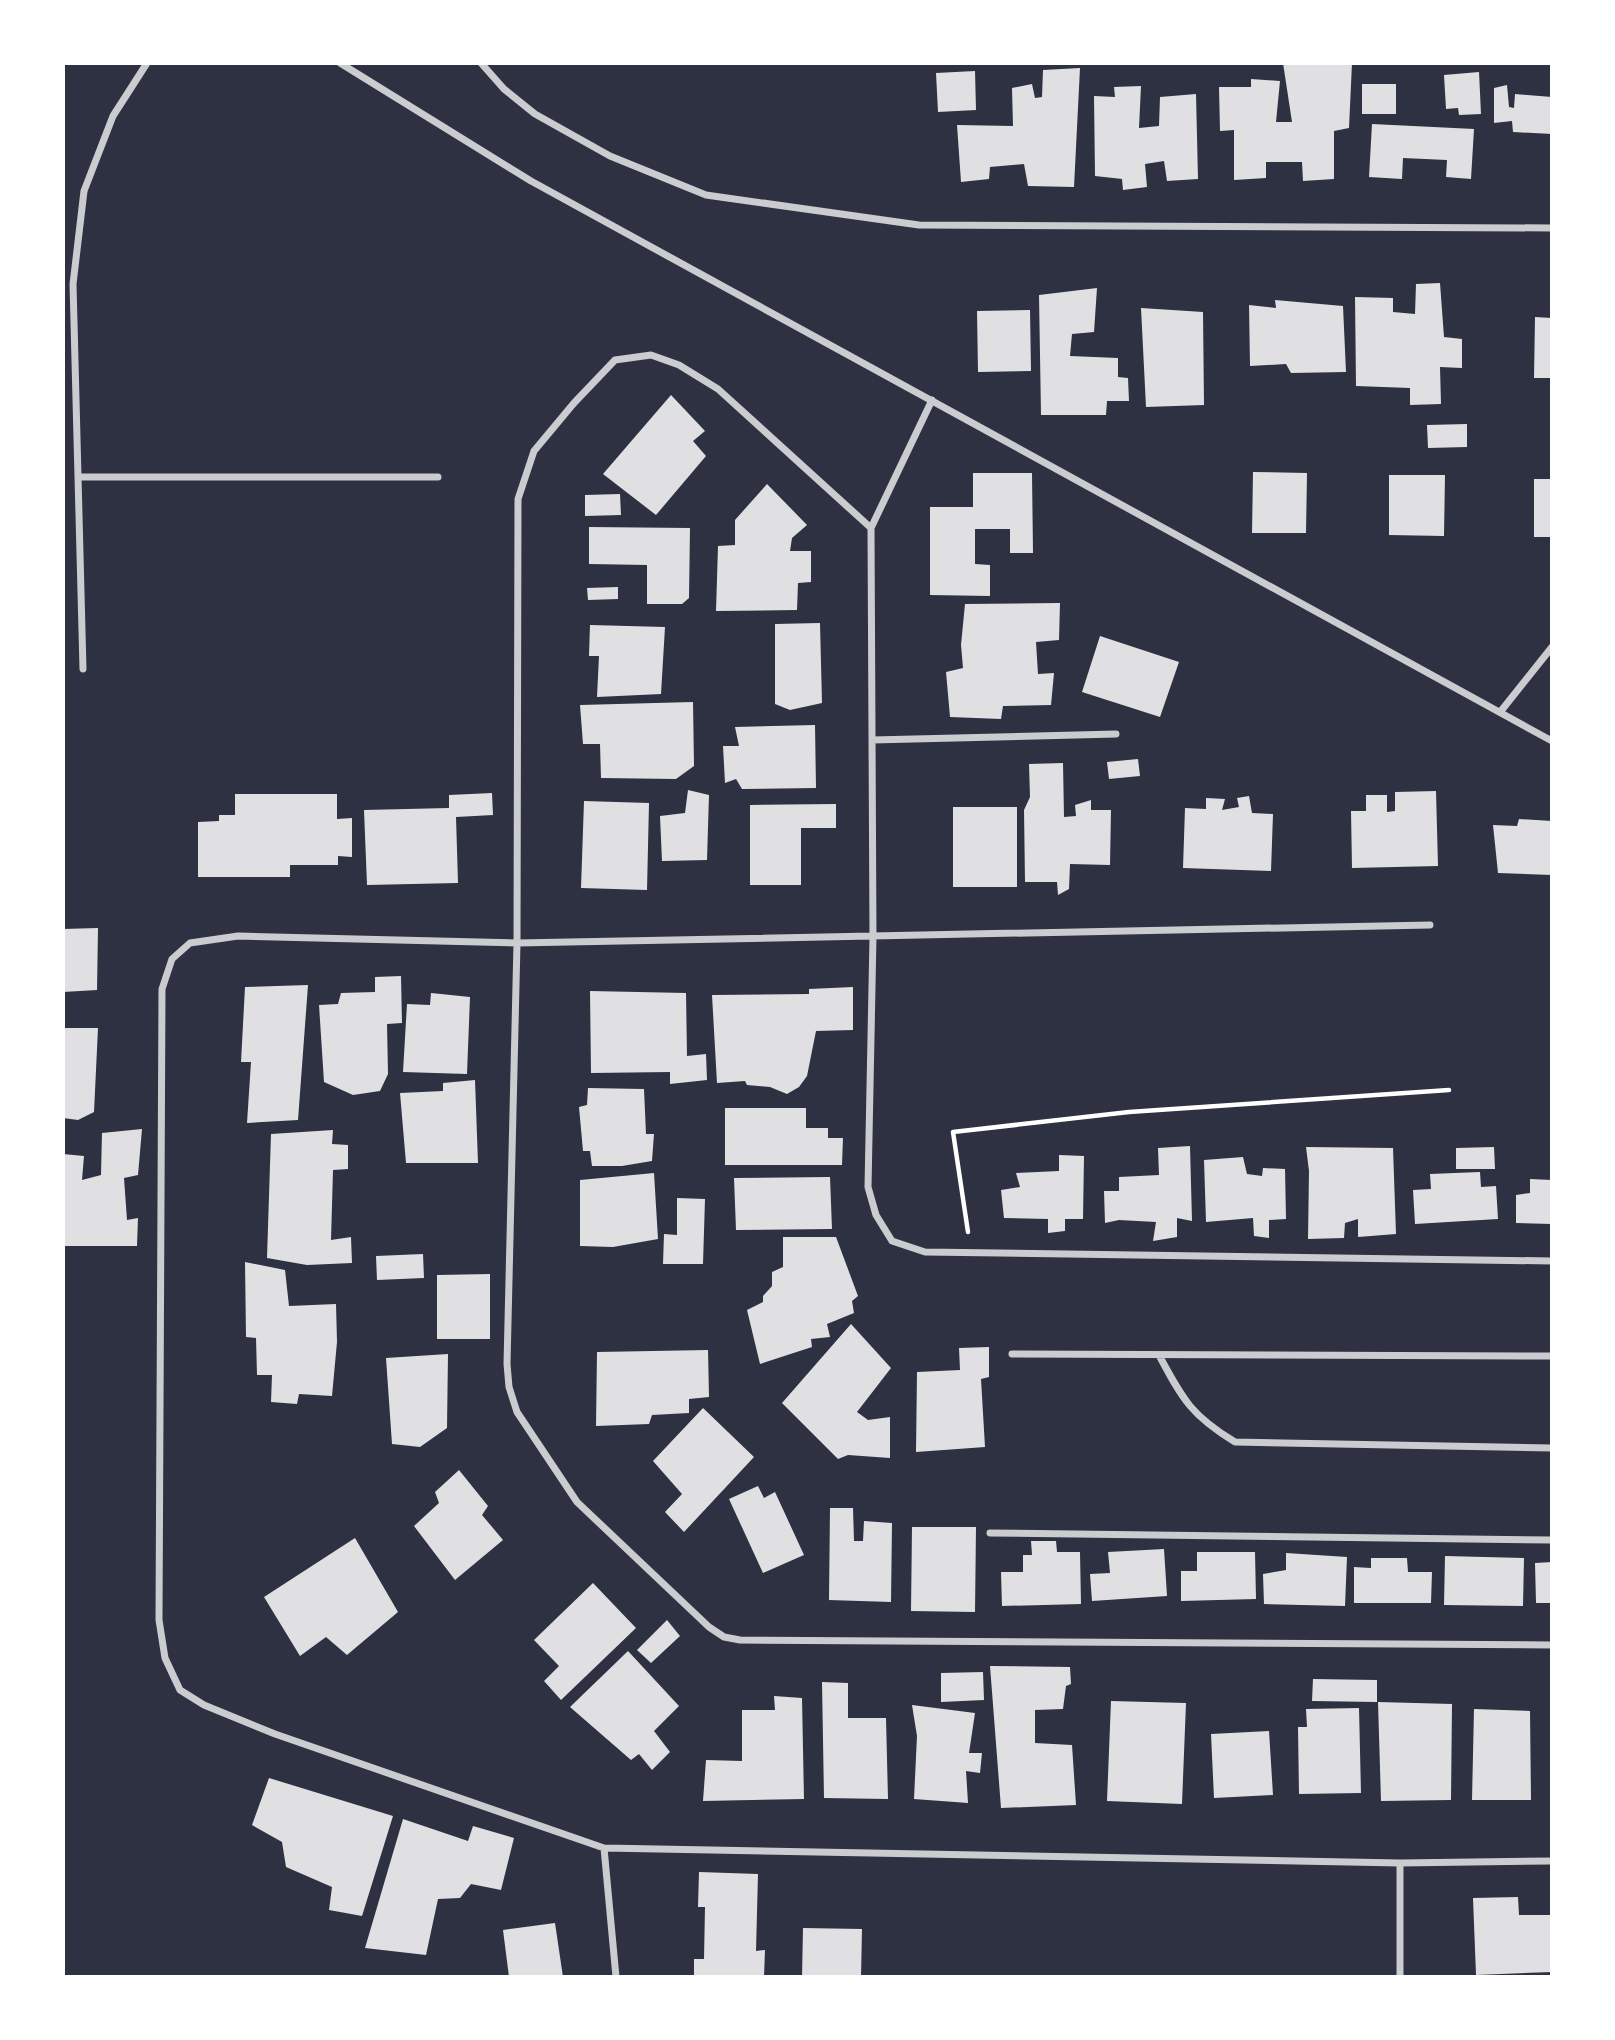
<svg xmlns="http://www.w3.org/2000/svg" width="1615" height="2040" font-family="'Work Sans',sans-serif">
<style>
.building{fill:#e0e0e3}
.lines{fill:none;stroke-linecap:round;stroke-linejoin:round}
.path{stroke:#fff;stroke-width:4.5}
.minor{stroke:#caccd0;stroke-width:7}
</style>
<rect width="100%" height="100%" fill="#2d3142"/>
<!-- building -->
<path class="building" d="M1283 63H1352L1349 128 1334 131V179L1303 181 1302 162H1266V178L1234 180V130L1220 131 1219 87H1251V79L1280 81 1276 122H1292Z
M1080 68 1074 187 1028 186 1024 164 990 167 989 179 961 182 957 125 1013 126 1012 88 1032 84 1035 98 1042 97 1043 70Z
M975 71 976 110 938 112 936 73Z
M1479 72 1481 114 1459 115 1458 108 1446 109 1444 75Z
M1362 84H1396V114H1362Z
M1507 85 1509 107 1514 108 1515 94 1552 97V134L1513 132 1512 121 1494 123V88Z
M1141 86 1139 128 1159 126 1160 97 1196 94 1198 179 1167 181 1164 161 1145 164 1147 187 1123 190 1122 179 1095 176 1094 96 1115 97 1114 87Z
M1372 124 1474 129 1471 179 1446 177 1447 160 1403 158 1402 179 1369 177Z
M1440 283 1444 337 1462 339V368L1440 367 1441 404 1410 405V388L1356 386 1355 297 1393 298V312L1415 314 1416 284Z
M1097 288 1094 332 1072 334 1070 356 1118 358V377L1128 378 1129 401H1107L1106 415H1041L1039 295Z
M1275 300 1343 306 1346 372 1291 373 1286 364 1250 366 1249 305 1276 308Z
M1141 308 1203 312 1204 405 1146 407Z
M1030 310 1031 371 978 372 977 311Z
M1535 317 1552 318V378H1534Z
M671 395 705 431 693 441 706 456 656 515 603 474Z
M1467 424V447L1428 448 1427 425Z
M1253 472 1307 473 1306 533H1252Z
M973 473H1032L1033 553H1010V529H975V564L990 565V596L930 595V507H973Z
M1389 475H1445L1444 536 1389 535Z
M1534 479H1552V537H1534Z
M767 484 807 525 792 538 790 551H811V582L798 583 797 610 716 611 718 546 735 545V520Z
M620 494 621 515 585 516V495Z
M589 527 690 528 689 598 682 604H647V565L589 564Z
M618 587V599L588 600 587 588Z
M1060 603 1059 640 1036 642 1038 674 1054 673 1051 705 1003 706 1001 719 950 717 946 672 963 668 961 645 965 604Z
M820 623 822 703 790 710 775 704V624Z
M590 625 665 627 661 694 597 697 599 656H589Z
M1100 636 1179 662 1160 717 1082 692Z
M693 702 694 766 676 779 601 778 600 744H583L580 705Z
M815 725 816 788 742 789 736 779 725 783 723 746H739L735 727Z
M1138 759 1140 776 1109 779 1107 762Z
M1063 763 1064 817 1076 816 1075 805 1091 800V810H1111L1110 865 1070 864 1069 889 1058 895 1057 882H1025L1024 810 1030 797 1029 764Z
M688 790 709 795 707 860 662 861 660 816 685 813Z
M1436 791 1438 866 1352 868 1351 811H1366V795H1387V812L1395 811V792Z
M492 793 493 815 456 817 458 883 367 885 364 810 449 808V795Z
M235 794H337V819L352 818V857L338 856V865H290V877H198V822L219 821V815H235Z
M1249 796 1252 813 1273 814 1271 871 1183 868 1185 808 1206 809V798L1225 799 1222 810 1239 807 1237 798Z
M584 801 649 803 647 890 581 888Z
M836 804V828H801V885H750V805Z
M953 807H1017V887H953Z
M1519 819 1552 821V875L1498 873 1493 825 1517 826Z
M98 928 97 990 63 992V929Z
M401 976 402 1023 387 1024 388 1074 380 1091 353 1095 324 1082 319 1005 338 1004 341 993 375 992V977Z
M308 985 298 1120 247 1123 251 1062H241L245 987Z
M853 987V1030L816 1031 807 1076 799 1087 787 1094 770 1087 747 1085 745 1081 717 1083 712 995 809 994V989Z
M590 991 686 993 687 1056 706 1054 707 1080 670 1084V1072L591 1073Z
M431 993 470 997 467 1074 403 1072 407 1004 430 1005Z
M63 1028H98L94 1112 78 1120 63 1118Z
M475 1080 478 1163H406L400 1093 443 1091V1083Z
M588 1088 644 1089 646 1134H654L652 1161 622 1166H592L590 1151H583L579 1107 587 1105Z
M725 1108H806V1128H828V1138H843L842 1165H725Z
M142 1129 138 1175 124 1178 127 1220 138 1218 137 1246H63V1154L84 1156 82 1180 101 1175 102 1133Z
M333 1130 332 1144 348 1145V1169L333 1170 331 1240 351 1237 352 1263 307 1265 267 1258 271 1134Z
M1190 1146 1192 1221 1177 1218V1237L1153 1241 1156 1222 1119 1220 1105 1223 1104 1191H1119V1177L1159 1175 1158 1148Z
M1306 1147 1393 1148 1396 1234 1358 1237V1219L1345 1223 1344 1238 1308 1239 1309 1171Z
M1494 1147 1495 1169H1456V1148Z
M1059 1155 1084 1156 1083 1219H1065V1231L1048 1233V1219L1004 1218 1001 1190 1020 1187 1016 1173 1059 1171Z
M1243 1157 1247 1174 1262 1176 1263 1168 1285 1169 1286 1219 1269 1220V1238L1254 1236 1253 1218 1206 1222 1204 1160Z
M1480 1172 1481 1187 1496 1186 1498 1219 1415 1224 1413 1190 1431 1189 1430 1174Z
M654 1173 658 1239 613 1247 580 1246V1180Z
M830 1177 832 1229 736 1230 734 1178Z
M1530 1179 1552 1180V1224L1516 1223V1195L1530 1193Z
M677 1198 705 1199 703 1264H663L664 1234 677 1235Z
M783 1237H836L858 1296 852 1301 854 1313 827 1324 830 1337 811 1339 812 1347 760 1364 747 1310 763 1302V1296L772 1286V1272L783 1267Z
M423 1254 424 1278 377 1280 376 1256Z
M245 1262 285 1270 289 1306 336 1304 337 1342 332 1396 299 1394 297 1404 271 1402 272 1375H257L256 1338 246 1337Z
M490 1274V1339H437V1275Z
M851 1324 891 1368 857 1412 868 1420 890 1417V1458L848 1455 838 1459 782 1403Z
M989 1347V1377L981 1379 985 1447 916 1452 917 1372 960 1370 959 1348Z
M708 1350 709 1397 689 1399V1413L652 1415 649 1424 596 1426 597 1352Z
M448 1354 447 1428 420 1447 392 1444 386 1358Z
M703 1408 754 1457 684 1532 665 1512 682 1494 653 1461Z
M459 1470 488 1506 482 1515 503 1540 455 1580 414 1526 439 1503 435 1492Z
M758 1486 764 1498 775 1492 804 1555 763 1573 729 1499Z
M830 1508H853L854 1541H863L864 1521 892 1523 891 1602 829 1600Z
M912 1527H976L975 1612 911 1611Z
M355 1538 398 1612 347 1655 326 1637 300 1656 264 1597Z
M1031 1541H1056L1057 1552H1080L1081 1604 1002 1606 1001 1572H1023V1555H1032Z
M1164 1549 1167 1596 1092 1601 1090 1574 1110 1573 1108 1552Z
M1197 1552H1255L1256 1599 1181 1601V1571H1197Z
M1286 1553 1347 1557 1345 1606 1264 1604 1263 1574 1286 1570Z
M1445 1556 1524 1558 1523 1606 1444 1605Z
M1371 1558H1407L1408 1572H1432L1431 1603H1354V1567L1371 1568Z
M1552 1562V1603H1536L1535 1563Z
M593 1583 636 1628 561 1700 544 1681 559 1666 534 1640Z
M667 1620 680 1636 651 1663 637 1650Z
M628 1651 679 1706 654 1731 670 1752 652 1770 639 1754 631 1760 570 1707Z
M990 1666 1070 1667 1071 1684 1066 1686 1063 1709 1035 1710V1743L1072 1745 1076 1805 1001 1808Z
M983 1672 984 1700 941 1702V1673Z
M1313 1679 1377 1680V1702L1312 1701Z
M822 1682 848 1683V1718H886L888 1799 824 1798Z
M774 1696 802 1698 804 1799 703 1801 706 1760 742 1761V1710H775Z
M1111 1701 1186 1703 1182 1804 1107 1801Z
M1378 1702 1452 1704 1451 1800 1381 1801Z
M912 1705 975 1713 969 1753H982L980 1773 966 1771 968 1803 914 1799 917 1736Z
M1359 1708 1361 1793 1299 1794 1298 1727H1307L1306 1709Z
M1474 1709 1530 1711 1531 1800H1472Z
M1269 1731 1273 1795 1214 1798 1211 1734Z
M269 1778 393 1816 362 1916 329 1910 332 1887 286 1867 282 1842 252 1825Z
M403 1819 468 1841 473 1826 514 1838 501 1890 471 1884 460 1898 438 1899 426 1955 365 1948Z
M699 1872 758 1874 756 1951 765 1950 764 1977H694V1959H704L705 1907H698Z
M1518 1897 1519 1915H1551L1552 1972 1476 1975 1473 1898Z
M555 1923 563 1977H509L503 1930Z
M803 1928 862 1929 861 1977H802Z"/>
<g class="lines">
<!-- path -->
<path class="path" d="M968 1232 953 1132 1129 1112 1449 1090"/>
<!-- minor -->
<path class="minor" d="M340 63 531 181 1552 741
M481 63 504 89 535 114 610 156 706 195 919 225 1552 228
M932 400 871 528 873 937 868 1187 876 1215 892 1241 925 1252 1552 1261
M80 477H438
M871 528 718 389 679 365 651 355 615 360 574 403 534 451 518 499 517 943 507 1364 509 1387 517 1412 577 1502 709 1627 724 1637 740 1640 1552 1645
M83 669 73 284 84 191 113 116 147 63
M1501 711 1552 647
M872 740 1116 734
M1430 925 517 943 238 936 190 943 172 959 162 989 159 1620 165 1658 180 1690 204 1705 275 1734 604 1848 1400 1863 1552 1861
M1012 1354 1552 1356
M1160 1357C1183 1400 1192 1416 1235 1442L1552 1448
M990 1533 1552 1540
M604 1848 616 1977
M1400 1863V1977"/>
</g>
<!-- border -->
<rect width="1615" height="2040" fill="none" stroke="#ffffff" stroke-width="130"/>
</svg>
